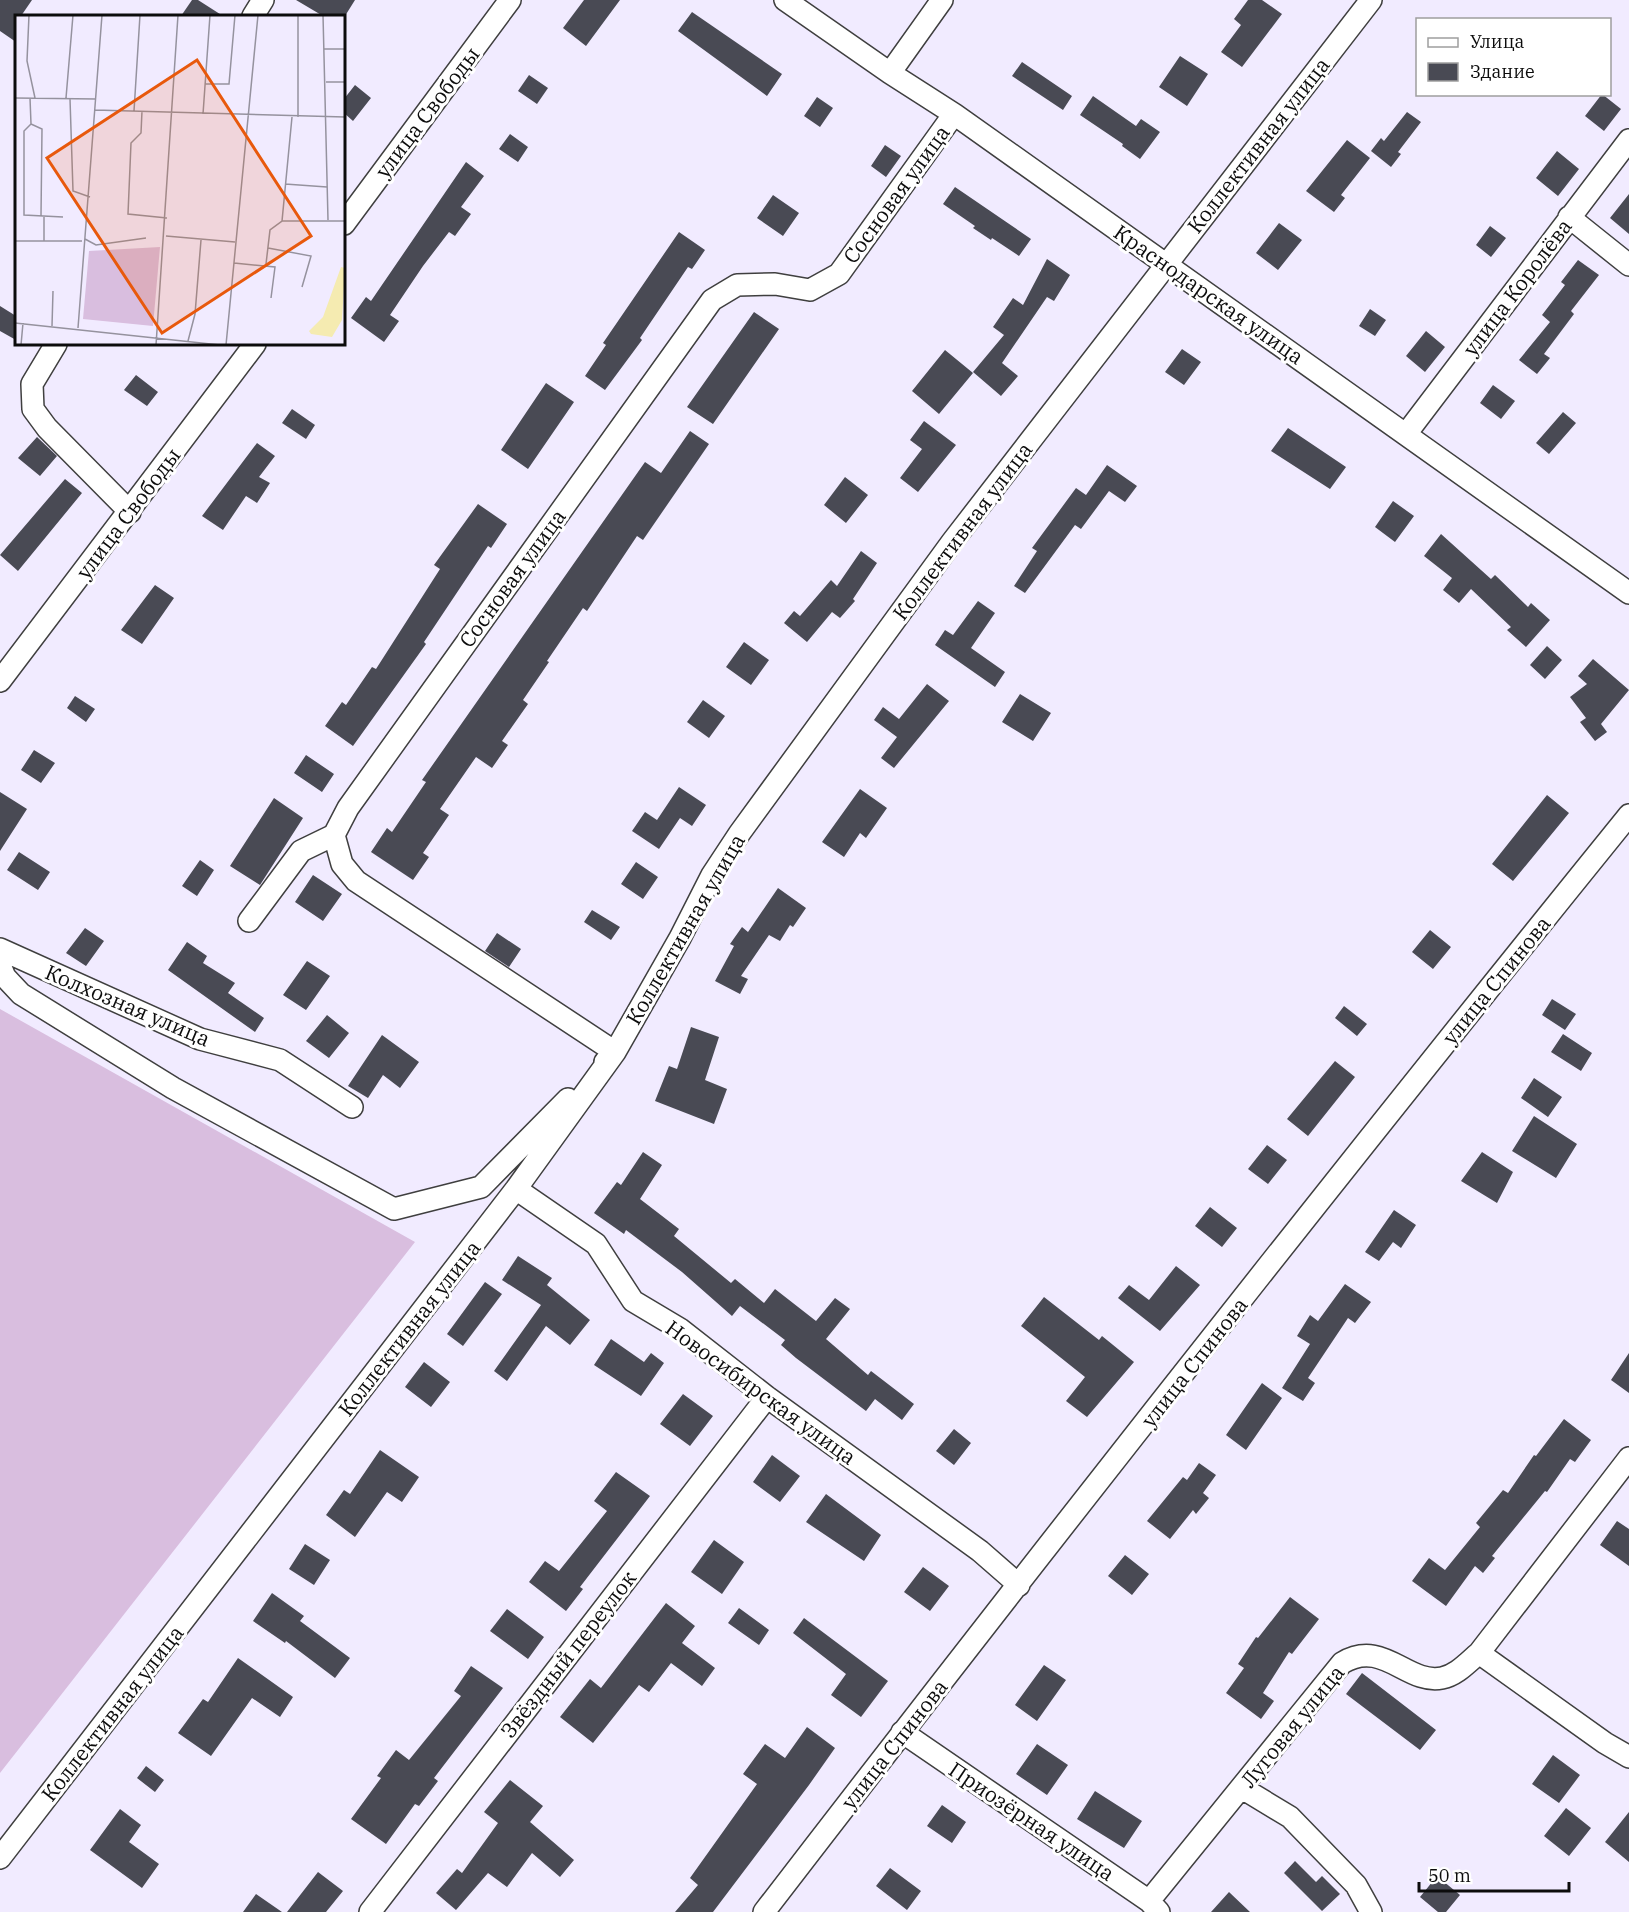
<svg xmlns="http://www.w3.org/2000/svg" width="1629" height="1912" font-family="'IBM Plex Serif',serif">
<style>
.cemetery{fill:#d9bedf}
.building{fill:#494a54}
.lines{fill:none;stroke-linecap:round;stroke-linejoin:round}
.minor-casing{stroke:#3f3f3f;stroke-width:24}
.minor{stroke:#fff;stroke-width:21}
.labels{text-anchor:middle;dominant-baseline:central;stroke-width:6;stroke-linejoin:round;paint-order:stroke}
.street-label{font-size:21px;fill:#0c0c0c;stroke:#fff}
.inset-road{fill:none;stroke:#95929e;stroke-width:1.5}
.view{fill:#e8590c;fill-opacity:0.15;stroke:#e8590c;stroke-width:3}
.inset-edge{fill:none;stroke:#0c0c0c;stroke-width:3}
</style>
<rect width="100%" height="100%" fill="#f1ebff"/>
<!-- cemetery -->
<path class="cemetery" d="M0 1009 415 1242 0 1773Z"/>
<!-- building -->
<path class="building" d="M0 0H32L21 16H16V42L0 31Z
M192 0H198L223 16H181Z
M296 0H355L345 16H323Z
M584 0H620L586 46 563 28Z
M1248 0H1262L1282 14 1242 67 1221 52 1241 25 1234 19Z
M692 12 782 74 767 96 678 31Z
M1180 56 1208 74 1187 106 1159 87Z
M1022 62 1072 96 1063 110 1012 76Z
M529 75 548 88 537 104 518 91Z
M355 85 371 98 353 121 344 113V99Z
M1602 94 1621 109 1604 131 1585 116Z
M1093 96 1136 126 1141 119 1160 132 1140 159 1122 146 1123 144 1080 115Z
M817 97 833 108 820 127 804 116Z
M1407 112 1421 122 1398 152 1401 154 1391 167 1371 151 1381 138 1384 141Z
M510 134 528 147 518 162 499 149Z
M1347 140 1370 158 1341 195 1345 198 1334 212 1306 191Z
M885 145 901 156 886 177 871 166Z
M1557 151 1579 169 1558 196 1536 178Z
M466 162 484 176 461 207 471 214 455 236 449 232 423 266 390 315 399 321 384 342 351 318 366 297 371 301Z
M955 187 1031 239 1019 256 992 238 991 240 973 228 975 226 943 204Z
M1629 194V234L1610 218Z
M773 195 799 213 783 236 757 218Z
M1279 223 1302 240 1278 270 1256 253Z
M1490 226 1506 238 1491 257 1476 245Z
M679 232 705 250 692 269 688 267 640 338 642 340 605 390 585 376 606 345 603 343Z
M1047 259 1070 275 1054 301 1047 297 1002 363 1018 376 1001 396 973 372 1004 335 993 327 1013 298 1023 305Z
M1578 260 1599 275 1571 311 1574 314 1544 354 1550 358 1537 374 1519 360 1550 322 1542 315 1565 285 1561 282Z
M0 306 16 316V340L0 331Z
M1370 309 1386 320 1375 336 1359 326Z
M754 312 779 329 713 424 687 407Z
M1426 331 1445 347 1425 372 1406 356Z
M1182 349 1201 362 1184 385 1165 372Z
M945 350 973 373 939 414 912 391Z
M136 375 158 392 147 406 124 390Z
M546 383 574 402 528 469 501 450Z
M1493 385 1515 401 1501 419 1480 403Z
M292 409 315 425 306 439 282 423Z
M1563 412 1576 423 1549 454 1536 443Z
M924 421 956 445 918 492 900 478 922 449 910 440Z
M1288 428 1346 467 1330 489 1271 451Z
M690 431 709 444 643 540 637 536 587 611 583 608 547 661 549 662 523 700 528 704 502 741 508 745 492 768 476 757 440 809 449 815 423 853 429 857 413 880 371 852 387 828 392 832 426 782 422 780 645 462 661 473Z
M37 437 57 456 40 476 18 458Z
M257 443 275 456 259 477 270 483 257 503 246 496 223 530 202 516Z
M1107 465 1137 486 1125 502 1109 491 1081 529 1075 525 1025 593 1014 586 1037 551 1032 548 1076 488 1086 495Z
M845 477 868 495 846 523 824 505Z
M65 479 82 493 18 571 0 555Z
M1393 501 1414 516 1395 542 1375 527Z
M478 504 507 524 491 548 488 546 424 642 426 644 353 746 325 726 342 702 346 705 372 667 376 669 440 569 434 565Z
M1441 534 1491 579 1495 575 1528 607 1531 603 1550 620 1526 647 1507 630 1511 627 1471 589 1459 603 1443 590 1452 578 1424 556Z
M861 551 877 563 853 599 855 601 840 618 832 612 807 642 784 623 794 611 800 616 831 580 837 586Z
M155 585 174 598 142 644 121 630Z
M978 601 995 613 971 648 1005 672 995 687 935 645 945 630 953 635Z
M744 642 769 660 751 685 726 667Z
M1547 646 1562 660 1545 679 1530 665Z
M1593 659 1629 690 1601 724 1607 732 1595 741 1580 722 1586 718 1570 697 1587 684 1578 676Z
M927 684 949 701 894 768 881 758 897 737 874 720 883 707 899 719Z
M1020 694 1051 713 1033 741 1002 722Z
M75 696 95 709 86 722 67 708Z
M703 700 725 716 709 738 687 722Z
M34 750 55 763 41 783 21 770Z
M306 755 334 774 322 792 294 773Z
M679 787 706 805 692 826 680 818 659 849 632 831 645 812 657 820Z
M860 789 887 808 866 838 860 833 844 857 822 842Z
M0 792 27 809 0 851Z
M1547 795 1569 813 1513 881 1492 864Z
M274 798 303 818 260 885 230 866Z
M19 852 50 872 38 890 7 870Z
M200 860 214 870 197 896 182 886Z
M636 862 658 877 643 899 621 884Z
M313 875 342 894 323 921 295 902Z
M778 888 806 908 793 927 790 925 780 941 769 935 741 976 748 979 740 994 715 981 734 946 730 944 742 927 748 932Z
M592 910 620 927 611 940 584 922Z
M85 928 104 941 86 966 66 953Z
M1430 930 1451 947 1433 969 1412 952Z
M497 933 521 949 509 967 485 951Z
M187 942 207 956 203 963 235 983 228 993 264 1018 255 1032 168 970Z
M307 961 330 976 306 1010 283 995Z
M1552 999 1576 1014 1565 1030 1542 1015Z
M1344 1006 1367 1024 1357 1036 1335 1018Z
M327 1015 349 1033 329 1058 306 1041Z
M691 1027 719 1037 705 1080 727 1089 714 1124 655 1101 669 1066 677 1069Z
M1563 1034 1592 1053 1581 1071 1551 1052Z
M382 1035 419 1062 400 1088 383 1075 368 1098 348 1086Z
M1335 1061 1355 1077 1308 1136 1287 1119Z
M1534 1078 1562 1097 1548 1117 1521 1098Z
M1534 1116 1577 1144 1556 1178 1512 1151Z
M1267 1145 1287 1160 1268 1184 1248 1169Z
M643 1152 662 1165 640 1199 679 1229 674 1236 731 1283 735 1279 764 1303 775 1289 816 1321 835 1298 850 1309 826 1339 868 1375 871 1371 914 1404 902 1420 875 1399 866 1411 796 1358 781 1345 785 1340 740 1306 732 1316 682 1272 626 1230 624 1234 594 1213 617 1182 621 1185Z
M1482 1152 1513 1172 1497 1203 1461 1181Z
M1210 1207 1237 1228 1222 1247 1195 1226Z
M1394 1210 1416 1225 1401 1248 1393 1242 1379 1261 1365 1252Z
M518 1256 552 1278 547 1285 590 1320 570 1345 546 1326 507 1381 494 1371 541 1305 502 1280Z
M1176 1266 1200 1285 1160 1331 1118 1298 1129 1285 1149 1300Z
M485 1282 502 1294 463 1346 447 1334Z
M1345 1284 1371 1302 1355 1323 1348 1318 1308 1378 1315 1383 1303 1401 1282 1388 1310 1344 1297 1336 1310 1315 1318 1321Z
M1044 1297 1099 1340 1102 1336 1134 1362 1087 1417 1066 1401 1085 1377 1021 1326Z
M611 1339 644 1362 651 1353 664 1363 641 1396 594 1365Z
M1629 1353V1393L1611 1380Z
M424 1362 450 1382 431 1407 405 1387Z
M1262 1383 1282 1398 1246 1450 1226 1435Z
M683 1394 713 1416 690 1446 660 1424Z
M1564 1419 1591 1440 1575 1462 1570 1459 1547 1492 1545 1491 1492 1556 1495 1558 1483 1573 1475 1566 1446 1606 1412 1581 1429 1558 1445 1570 1480 1527 1476 1523 1503 1490 1508 1493 1534 1455 1536 1456Z
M954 1429 971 1443 954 1465 936 1451Z
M380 1450 419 1477 402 1502 387 1492 355 1537 326 1515 344 1490 350 1494Z
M772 1455 800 1476 780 1502 753 1482Z
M1199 1463 1216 1475 1203 1493 1209 1498 1196 1514 1193 1510 1170 1539 1147 1521 1183 1477 1187 1480Z
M616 1472 650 1496 580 1587 583 1589 566 1611 529 1582 545 1561 559 1571 607 1511 594 1501Z
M826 1494 881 1535 864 1561 806 1522Z
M1617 1521 1629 1529V1566L1600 1545Z
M714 1540 744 1562 722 1594 691 1572Z
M305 1544 330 1560 314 1585 289 1569Z
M1125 1555 1149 1574 1132 1595 1108 1576Z
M923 1567 949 1586 930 1611 904 1592Z
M272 1593 304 1616 300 1621 350 1658 335 1678 286 1641 285 1643 253 1621Z
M1290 1597 1319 1619 1292 1654 1289 1652 1263 1693 1274 1701 1261 1719 1226 1693 1244 1668 1238 1664 1256 1637 1258 1638Z
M666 1603 695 1626 682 1643 715 1668 702 1686 671 1663 649 1692 639 1685 593 1743 560 1717 590 1679 601 1688Z
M739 1608 769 1630 759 1645 728 1623Z
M507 1609 544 1637 528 1659 490 1631Z
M804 1618 888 1681 861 1717 831 1695 846 1674 793 1633Z
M238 1658 293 1697 280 1717 252 1698 211 1756 178 1733 203 1699 208 1702Z
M1044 1665 1066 1680 1037 1721 1015 1705Z
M471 1666 503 1688 434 1778 438 1781 419 1806 415 1804 386 1844 351 1819 381 1778 377 1776 396 1750 409 1760 461 1696 454 1691Z
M1362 1673 1436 1730 1420 1750 1346 1694Z
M807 1727 835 1748 809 1785 713 1912H675L698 1885 690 1878 757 1784 743 1774 765 1744 785 1758Z
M1037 1744 1068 1765 1047 1795 1016 1774Z
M1553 1755 1580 1775 1559 1803 1532 1784Z
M146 1766 164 1780 155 1792 137 1778Z
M510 1780 543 1806 530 1822 574 1860 560 1877 532 1853 507 1887 488 1873 456 1910 436 1893 457 1869 462 1873 498 1823 484 1812Z
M1095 1791 1142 1821 1124 1848 1077 1819Z
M942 1805 966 1822 952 1843 927 1826Z
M1566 1808 1591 1828 1569 1856 1544 1836Z
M120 1809 141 1825 129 1842 159 1864 142 1888 90 1850Z
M1629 1812V1862L1605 1842Z
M1295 1861 1316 1882 1322 1876 1340 1894 1322 1911 1284 1873Z
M890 1868 921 1891 907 1910 876 1886Z
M318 1872 343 1891 326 1912H287Z
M1437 1876 1460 1895 1446 1912H1438L1420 1897Z
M1229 1892 1250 1912H1211Z
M256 1894 282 1912H243Z"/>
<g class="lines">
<defs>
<path id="minor" d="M785 0 890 73 954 114 1629 593
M253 16 263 0
M890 73 942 0
M1569 217 1629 265
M344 224 510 0
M56 344 32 384 33 409 47 428 130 512
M1406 434 1629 140
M0 681 255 344
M249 921 301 851 334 835
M0 949 200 1039 280 1060 352 1107
M0 965 5 977 21 994 173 1088 394 1209 481 1187 568 1099
M605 1062 615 1052 356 881 342 864 334 835 348 808 712 300 737 285 775 284 810 290 839 274 954 114
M516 1189 596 1244 633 1301 680 1329 767 1397 980 1551 1019 1585
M1479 1653 1605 1743 1629 1757
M902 1732 1149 1901 1159 1912
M1242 1788 1290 1817 1356 1885 1371 1912
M0 1858 516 1189 615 1052 680 938 712 875 739 834 952 542 1371 0
M1149 1901 1342 1663C1383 1638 1407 1685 1442 1678 1457 1675 1468 1662 1479 1653L1629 1458
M370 1912 767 1397
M764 1912C1048 1543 1336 1177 1629 815"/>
</defs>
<!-- minor casing -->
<use href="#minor" class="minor-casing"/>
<!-- minor -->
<use href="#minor" class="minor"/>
</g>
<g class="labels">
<!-- street labels -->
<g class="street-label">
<text transform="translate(427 112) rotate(-53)">улица Свободы</text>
<text transform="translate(1258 145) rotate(-52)">Коллективная улица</text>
<text transform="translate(896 194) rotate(-54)">Сосновая улица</text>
<text transform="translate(1517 287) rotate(-53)">улица Королёва</text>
<text transform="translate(1209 294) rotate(35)">Краснодарская улица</text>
<text transform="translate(128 513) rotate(-53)">улица Свободы</text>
<text transform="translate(962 531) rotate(-53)">Коллективная улица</text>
<text transform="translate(512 578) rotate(-54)">Сосновая улица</text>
<text transform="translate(685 929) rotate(-60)">Коллективная улица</text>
<text transform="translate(1496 980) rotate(-51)">улица Спинова</text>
<text transform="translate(128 1005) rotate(23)">Колхозная улица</text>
<text transform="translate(409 1328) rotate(-52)">Коллективная улица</text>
<text transform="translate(1194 1362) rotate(-52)">улица Спинова</text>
<text transform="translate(761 1392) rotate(36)">Новосибирская улица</text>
<text transform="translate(568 1654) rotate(-52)">Звёздный переулок</text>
<text transform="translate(112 1713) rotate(-52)">Коллективная улица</text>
<text transform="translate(1292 1726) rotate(-51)">Луговая улица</text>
<text transform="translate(894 1744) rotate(-52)">улица Спинова</text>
<text transform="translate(1032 1821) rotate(34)">Приозёрная улица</text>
</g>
</g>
<!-- overview -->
<g transform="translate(15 15)">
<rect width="330" height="330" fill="#f1ebff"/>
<path d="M145 232 138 311 68 304 74 236Z" fill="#d9bedf"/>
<path d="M326 252 330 253 327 305 317 322 296 319 294 316 308 302Z" fill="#f5ebb1"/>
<path class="inset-road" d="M14 0 12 46 20 83M283 0V102M308 0 313 205M309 34H330M311 67H330M190 69H214L220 0M0 83 81 84M15 83 16 109 9 116V200L48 202M51 83 58 0M55 84 58 176 75 182M80 95 330 102M119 96 125 0M127 96 126 118 116 128 113 199 152 203M188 99 195 0M16 109 27 114 26 201M270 169 312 172M29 202V226M267 206H330M151 221 220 227M70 224 81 230 131 223M0 226H67M253 233 296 241 287 272M219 248 260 252 256 283M251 249 255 215 267 206 277 102M0 308 205 330M37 311 38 276M63 313 87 0M173 326 180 299 186 225M6 330 8 308M141 330 163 0M211 330 243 0"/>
<path class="view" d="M182 45 296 221 147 318 32 143Z"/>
<rect width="330" height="330" class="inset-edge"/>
</g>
<!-- legend -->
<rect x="1416" y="18" width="195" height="78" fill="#ffffff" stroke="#9e9e9e" stroke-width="1.5"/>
<rect x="1428" y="38" width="30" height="9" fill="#ffffff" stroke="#9e9e9e" stroke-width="1.5"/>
<text x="1470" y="48" font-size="18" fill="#0c0c0c">Улица</text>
<rect x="1428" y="63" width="30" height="18" fill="#494a54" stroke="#9e9e9e" stroke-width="1.5"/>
<text x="1470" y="78" font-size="18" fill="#0c0c0c">Здание</text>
<!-- scale -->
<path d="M1419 1882v9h150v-9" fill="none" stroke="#0c0c0c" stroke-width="3"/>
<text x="1428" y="1882" font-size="18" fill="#0c0c0c" stroke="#ffffff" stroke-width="4.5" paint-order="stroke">50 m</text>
</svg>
